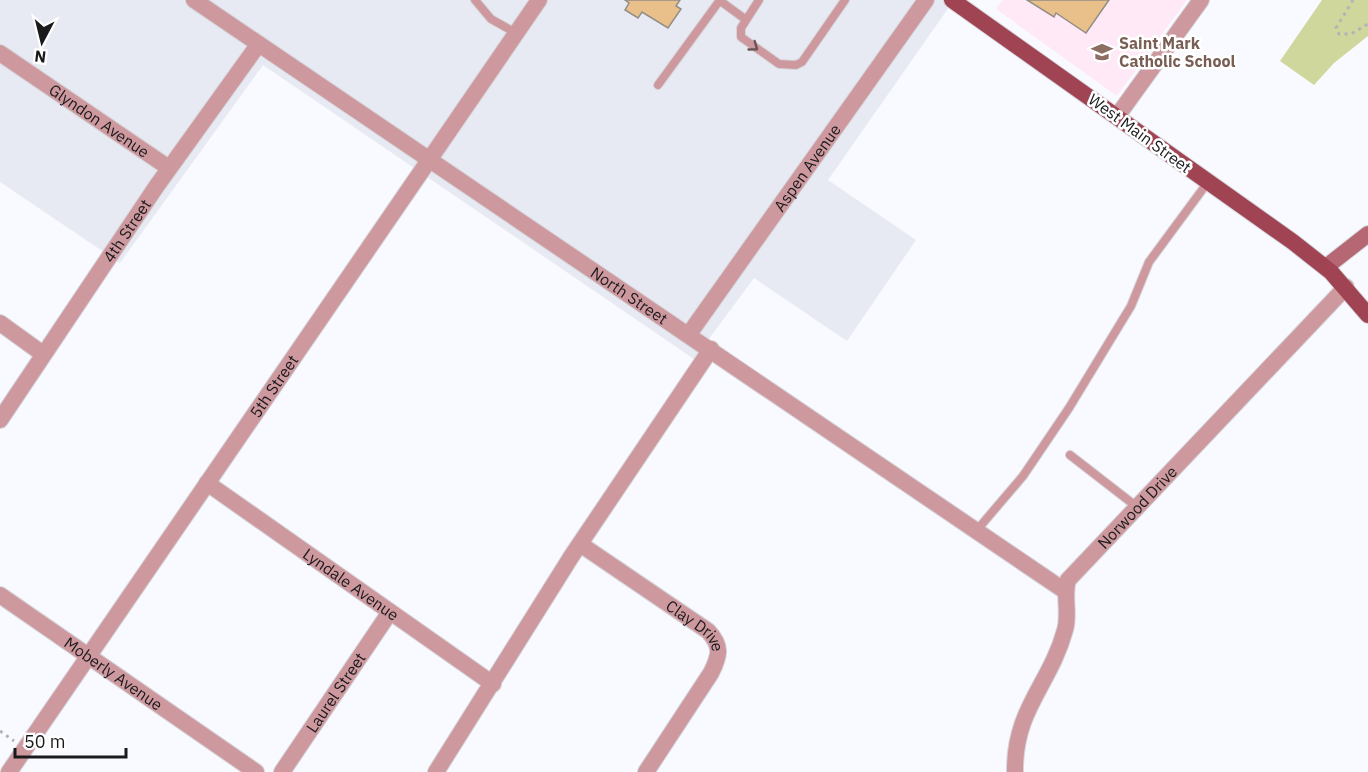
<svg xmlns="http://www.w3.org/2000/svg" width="1368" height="772" font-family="'IBM Plex Sans',sans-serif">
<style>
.built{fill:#e8eaf3}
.education{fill:#ffe9f7}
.green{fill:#d0d79c}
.building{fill:#e9c08a;stroke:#928d86;stroke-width:1.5}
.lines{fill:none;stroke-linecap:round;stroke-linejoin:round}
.service-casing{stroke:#d5d6db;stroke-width:10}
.minor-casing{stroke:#d5d6db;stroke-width:18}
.secondary-casing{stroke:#d5d6db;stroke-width:18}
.primary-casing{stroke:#d5d6db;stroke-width:18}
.path{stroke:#b2b3b7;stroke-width:3;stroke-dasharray:3 4.5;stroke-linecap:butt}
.service{stroke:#ce999e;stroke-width:8}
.minor{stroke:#ce999e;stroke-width:16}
.secondary{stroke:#b56873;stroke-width:16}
.primary{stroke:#a04454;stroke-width:16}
.oneway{stroke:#6b5357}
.labels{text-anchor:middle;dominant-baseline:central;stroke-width:5;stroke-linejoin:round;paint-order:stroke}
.education-label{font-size:16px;font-weight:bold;fill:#785e54;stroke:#fff;text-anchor:start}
.street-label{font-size:16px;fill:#1a1a1d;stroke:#fff}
</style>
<rect width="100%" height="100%" fill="#f9faff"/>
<!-- built -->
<path class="built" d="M0 0H954L828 180 916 240 847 341 754 278 694 359 263 65 120 263 0 182Z"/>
<!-- education -->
<path class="education" d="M1002 0H1187L1117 96 996 9Z"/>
<!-- green -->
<path class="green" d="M1322 0H1368V36L1334 63 1314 85 1280 61Z"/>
<!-- building -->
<path class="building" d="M625 0H680L676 6 681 9 668 28 642 12 638 18 625 10 629 3Z
M1027 0H1109L1086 33 1056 13 1054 17Z"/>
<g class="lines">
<defs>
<path id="service" d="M475 0 491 19 516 33
M719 0 745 19
M759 0 741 28V37L779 64 796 65 802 62 845 0
M658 85 720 0
M1070 455 1137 507
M977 530 1023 476 1069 408 1131 306 1149 262 1208 182"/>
<g id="minor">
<path id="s1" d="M194 0 1065 591"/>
<path id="s2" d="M0 53 169 168"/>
<path d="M1118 115 1201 0"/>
<path d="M0 323 43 354"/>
<path id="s3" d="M689 334 926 0"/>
<path id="s4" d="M0 420 156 187 258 45"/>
<path id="s5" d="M207 483 493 684"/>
<path id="s6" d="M580 544 708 631C722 646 720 655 711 673L646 772"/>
<path id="s7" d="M0 595 256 772"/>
<path id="s8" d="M9 772 539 0"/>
<path id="s9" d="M282 772 390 612"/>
<path d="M436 772 571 557 711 349"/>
<path id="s10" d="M1015 772C1014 709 1050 685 1065 630 1070 613 1063 597 1068 580L1346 287"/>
</g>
<path id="secondary" d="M1326 267 1368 234"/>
<path id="primary" d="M952 0 1293 242 1331 272 1368 315"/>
</defs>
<!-- service casing -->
<use href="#service" class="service-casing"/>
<!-- minor casing -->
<use href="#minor" class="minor-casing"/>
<!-- secondary casing -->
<use href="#secondary" class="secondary-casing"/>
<!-- primary casing -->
<use href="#primary" class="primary-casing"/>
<!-- path -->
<path class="path" d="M1353 0 1336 28 1339 34H1351L1368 24
M0 731 14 741"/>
<!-- service -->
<use href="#service" class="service"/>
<!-- minor -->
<use href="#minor" class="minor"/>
<!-- secondary -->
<use href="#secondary" class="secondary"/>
<!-- primary -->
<use href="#primary" class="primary"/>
</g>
<!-- one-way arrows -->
<defs><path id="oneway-chevron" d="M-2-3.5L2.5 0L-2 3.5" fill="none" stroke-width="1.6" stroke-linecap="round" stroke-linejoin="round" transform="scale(1.5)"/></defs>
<use class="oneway" href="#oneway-chevron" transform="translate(754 47) rotate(36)"/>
<!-- icons -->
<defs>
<symbol id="school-bare" viewBox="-9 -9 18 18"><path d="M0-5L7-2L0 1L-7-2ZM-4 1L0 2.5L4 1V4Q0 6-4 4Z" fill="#8d6e63" stroke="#fff" stroke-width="2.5" paint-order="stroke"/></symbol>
</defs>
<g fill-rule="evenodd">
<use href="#school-bare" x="1087" y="37" width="30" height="30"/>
</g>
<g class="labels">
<!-- education labels -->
<g class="education-label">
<text x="1119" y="43">Saint Mark<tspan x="1119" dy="18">Catholic School</tspan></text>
</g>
<!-- street labels -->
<g class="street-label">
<text stroke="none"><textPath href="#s2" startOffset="120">Glyndon Avenue</textPath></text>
<text transform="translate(1140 133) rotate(36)">West Main Street</text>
<text stroke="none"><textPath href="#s3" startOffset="204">Aspen Avenue</textPath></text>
<text stroke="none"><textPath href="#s4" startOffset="228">4th Street</textPath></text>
<text stroke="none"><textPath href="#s1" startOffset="526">North Street</textPath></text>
<text stroke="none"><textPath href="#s8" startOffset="468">5th Street</textPath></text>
<text stroke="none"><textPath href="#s10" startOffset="303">Norwood Drive</textPath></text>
<text stroke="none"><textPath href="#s5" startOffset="176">Lyndale Avenue</textPath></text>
<text stroke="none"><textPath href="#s6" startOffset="142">Clay Drive</textPath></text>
<text stroke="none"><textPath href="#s7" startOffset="138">Moberly Avenue</textPath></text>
<text stroke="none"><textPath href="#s9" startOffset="96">Laurel Street</textPath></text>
</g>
</g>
<!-- north arrow -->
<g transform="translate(42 42) rotate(187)" stroke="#ffffff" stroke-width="4.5" paint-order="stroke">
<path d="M0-4.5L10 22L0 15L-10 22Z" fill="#1a1a1d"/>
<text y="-9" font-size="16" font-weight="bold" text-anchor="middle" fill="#1a1a1d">N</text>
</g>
<!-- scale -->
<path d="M15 748v9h111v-9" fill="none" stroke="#1a1a1d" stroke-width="3"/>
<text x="24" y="748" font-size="18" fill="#1a1a1d" stroke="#ffffff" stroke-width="4.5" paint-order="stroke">50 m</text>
</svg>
